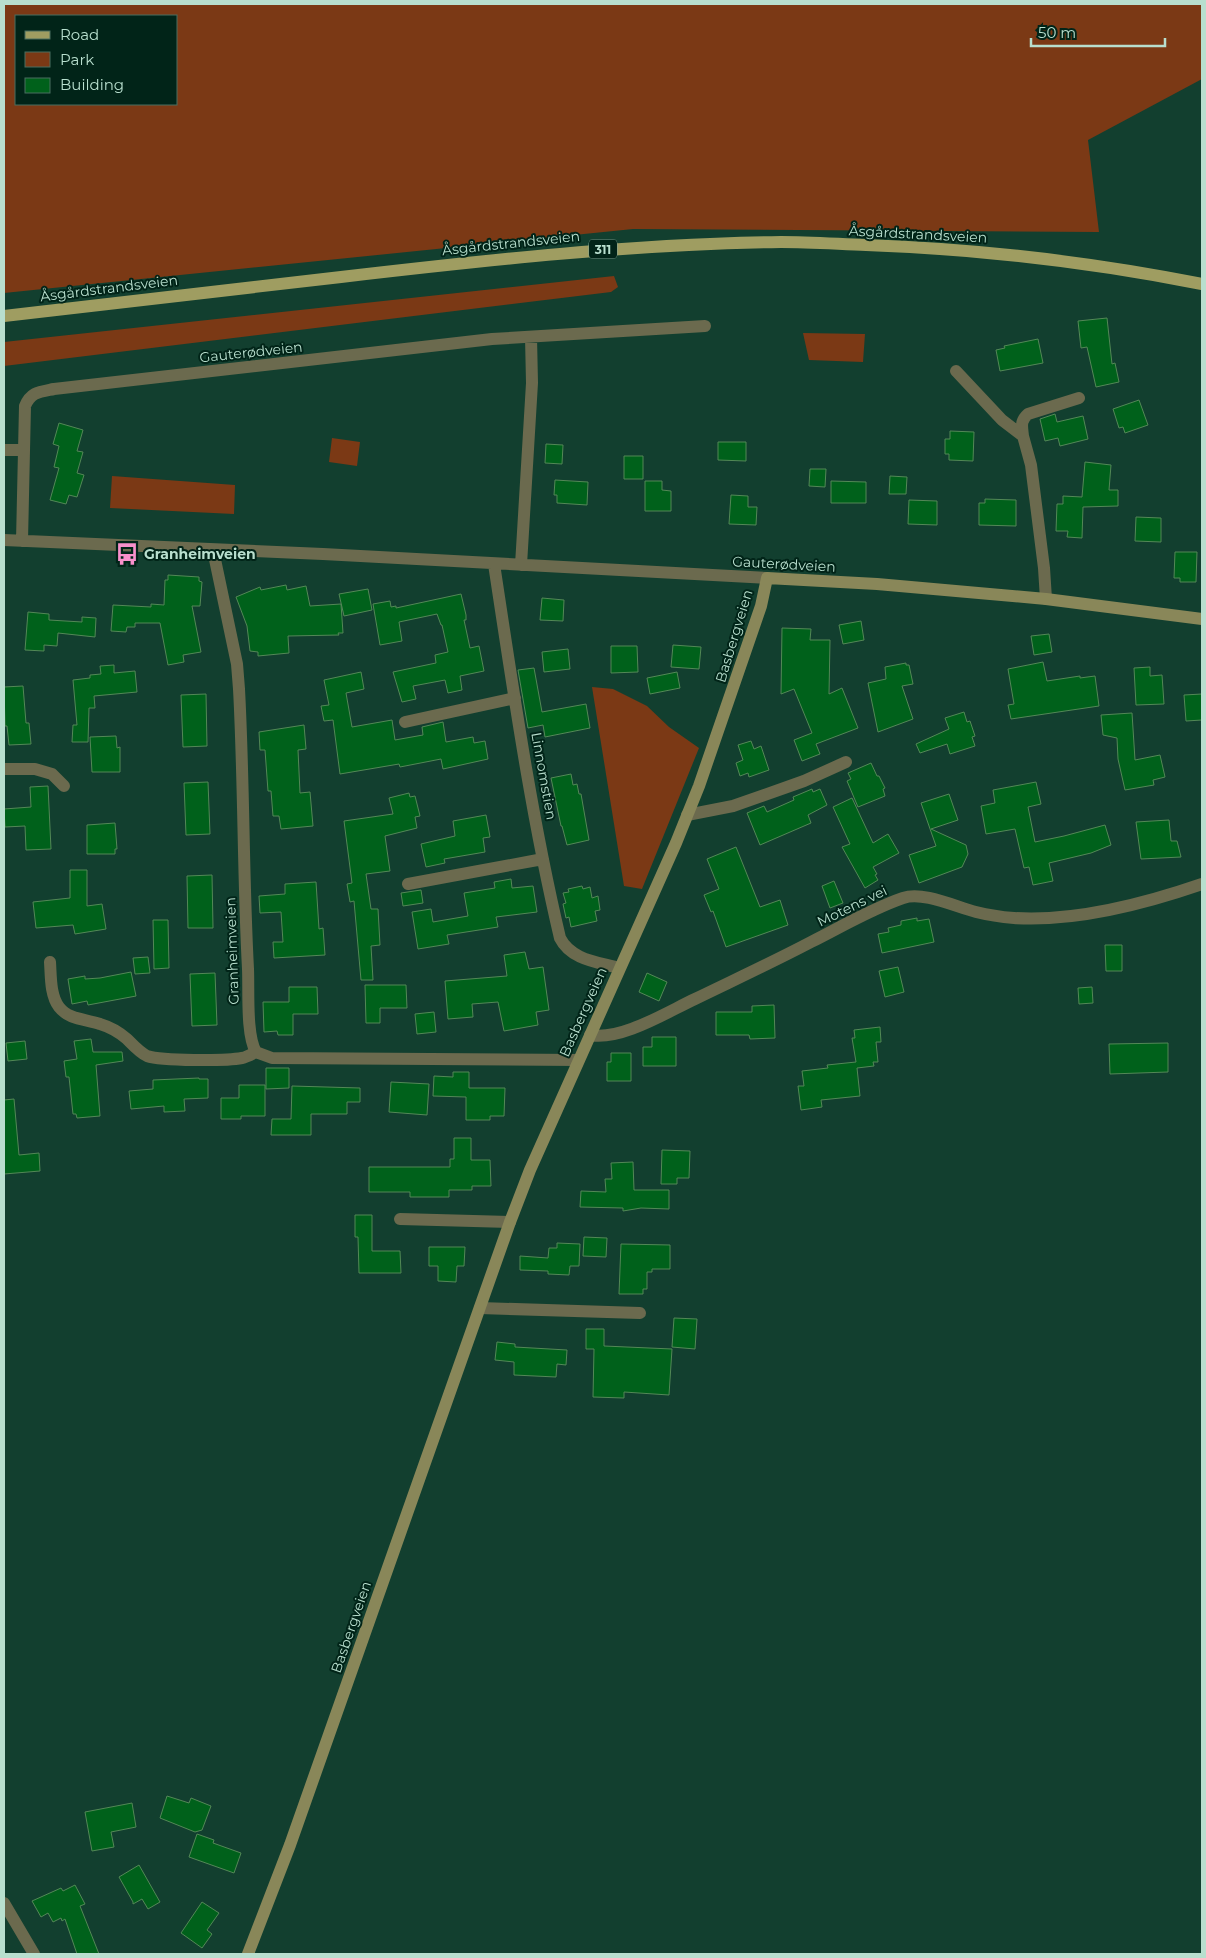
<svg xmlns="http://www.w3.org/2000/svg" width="1206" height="1958" font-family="Montserrat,sans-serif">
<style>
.green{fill:#7b3915;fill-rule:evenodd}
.building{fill:#00611b;stroke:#538857}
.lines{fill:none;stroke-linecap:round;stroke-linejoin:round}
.minor{stroke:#6b6a4e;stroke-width:12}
.secondary{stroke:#898759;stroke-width:12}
.primary{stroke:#9f9d61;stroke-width:12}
.labels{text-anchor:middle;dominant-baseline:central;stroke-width:4;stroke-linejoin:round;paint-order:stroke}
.shield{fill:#012418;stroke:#81a797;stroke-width:1}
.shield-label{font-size:12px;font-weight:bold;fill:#b8dfce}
.street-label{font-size:14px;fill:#b8dfce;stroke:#012418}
.poi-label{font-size:14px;font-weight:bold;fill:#b8dfce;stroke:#012418;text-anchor:start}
</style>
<rect width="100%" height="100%" fill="#123f2f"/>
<!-- green -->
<path class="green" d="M4 4H1202V79L1088 140 1099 232 633 229 4 293ZM16 16H176V104H16Z
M614 276 618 287 611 292 4 366V342Z
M803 333 865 334 863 362 809 360Z
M332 438 360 442 357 466 329 462Z
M112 476 235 485 234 514 110 508Z
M592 687 613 689 647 706 669 727 699 748 642 889 624 886Z"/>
<!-- building -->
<path class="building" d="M1107 318 1112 364 1115 363 1119 382 1096 387 1087 347 1081 348 1078 321Z
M1038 339 1043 363 1000 371 996 350 1005 348 1004 346Z
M1139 400 1148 425 1125 433 1123 427 1119 428 1113 409Z
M1055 414 1057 422 1083 416 1088 439 1060 446 1058 438 1045 441 1040 419Z
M59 423 83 430 77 451 83 452 77 473 84 475 77 497 69 495 66 504 50 500 59 468 54 467 59 446 53 444Z
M950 431 974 432 973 461 949 460V454H945V439H950Z
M718 442H746V461L718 460Z
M546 444 563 445 562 464 545 463Z
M624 456H643V479H624Z
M1085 462 1111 465 1109 490H1118V506L1083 507 1082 538 1067 537 1068 531H1056L1057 504H1063V496L1082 497Z
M810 469H826L825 487 809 486Z
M890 476 907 477 906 494H889Z
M555 480 588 482 587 505 557 503V495H554Z
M645 481H662V490L671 491V511H645Z
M831 481 866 482V503H831Z
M731 495 748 496V507H757L756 525 729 524Z
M985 499 1016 500V526L979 525V503H985Z
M909 500 937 501V525L908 524Z
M1136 517 1161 518V542L1135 541Z
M1175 552H1197L1196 582H1180V578H1174Z
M168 575 199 577V581L202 582 200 606H192L201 652 183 655 184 662 168 665 160 623H135V627H127L126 632 111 631 113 605 151 607V604L164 605 165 580H168Z
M286 585 287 590 306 586 310 606 341 604 343 633H338L339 635 288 636 289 653 258 656V652L250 651 247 626 236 597 260 587 261 590Z
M368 589 372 610 344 616 339 594Z
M461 594 466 615V620H464L470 648 479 646 484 671 460 676 462 690 448 693 445 680 413 686 416 699 402 702 393 672 436 663 435 655 448 652 442 625H441L437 614 399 622 402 641 380 645 373 604 390 601 391 607 396 606V608Z
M542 598 564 600 563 621 540 620Z
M28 612 49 614V620L82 622V617L96 618 95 637 58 633 57 646 44 645V651L25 650Z
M861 621 864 640 843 644 839 625Z
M782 628 811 629 810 640H830L829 694 842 688 858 728 816 744 820 754 802 761 794 740 812 733 794 689 781 694Z
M1049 634 1052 652 1034 655 1031 636Z
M673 645 701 647 699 669 671 667Z
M611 646H637L638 672 611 673Z
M568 649 570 669 544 672 542 652Z
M1043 662 1047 681 1080 676V678L1095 676 1099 706 1011 719 1008 705 1014 704 1008 669Z
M906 663V665H909L913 684 902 686 913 719 878 732 868 683 886 679 885 667Z
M114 665V673L135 671 137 692 94 696 95 708H89L88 742H72L73 725H77L73 680 90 678V675L101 674 100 666Z
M1150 667V676L1162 675 1164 704 1136 705 1134 668Z
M534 668 542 712 586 704 590 728 545 737 543 725 528 728 518 670Z
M361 672 364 689 346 693 352 727 392 720 395 740 423 735 422 727 443 722 446 742 473 737 474 743 485 741 488 759 443 769 441 759 400 767 399 764 340 774 333 720 324 721 321 706 329 705 324 680Z
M677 672 680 688 650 694 647 678Z
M23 686 26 723H29L31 744 9 745 7 726H5L4 687Z
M206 694 207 746 183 747 181 695Z
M1202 694V720L1186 721 1184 695Z
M964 712 967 722 970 721 975 736 972 737 975 746 950 754 947 744 920 753 916 744 949 729 945 718Z
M1132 713 1135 760 1160 755 1165 777 1153 780 1154 785 1125 790 1118 759 1117 738 1103 735 1101 715Z
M304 725 306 749 298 750 300 793 310 792 313 826 281 829 279 816H273L271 791H268L265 750H260L259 732Z
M116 736 117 748 120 747V772H92L90 737Z
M751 741 754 749 761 746 769 770 749 777 748 773 740 776 736 763 743 760 738 745Z
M871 763 877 776H879L885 788 883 789 885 796 858 807 847 781 851 779 848 773Z
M571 774 573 785 577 784 579 794H581L589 840 567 845 562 826H561L551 778Z
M208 782 210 834 186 835 184 783Z
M1036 782 1041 804 1028 807 1035 842 1064 836 1105 825 1111 845 1091 853 1049 863 1053 881 1033 885 1029 867 1024 868 1015 829 986 834 981 806 995 803 993 790Z
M48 786 51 849 26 850 25 826 5 827 4 809 31 807 30 787Z
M812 789 813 792 820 789 827 805 808 815 811 823 760 845 747 813 764 806 767 812 794 800 793 797Z
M409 793 410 797 415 796 420 816 415 817 417 828 385 836 390 871 366 874 371 909H378L380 945 371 946 373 980H361L354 901 350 902 347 884 352 883 344 821 393 814 389 798Z
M949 794 958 820 931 829 966 845 968 854 962 867 919 883 909 855 936 846 921 803Z
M852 798 873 843 888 834 899 853 873 867 877 874 875 875 878 880 865 888 842 847 850 844 833 807Z
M486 815 490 837 483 838 485 852 444 859 445 863 426 867 421 844 455 836 453 821Z
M1169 820 1171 841H1177L1181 857 1141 859 1136 822Z
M115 823 117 849H115V854H87V825Z
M736 847 760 907 780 900 788 925 726 947 713 911 711 912 704 895 719 889 707 859Z
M70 870H87V906L102 904 106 929 75 934 73 925 36 928 33 902 70 898Z
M212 875 213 928H188L187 876Z
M511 879 512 888 533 886 537 912 496 917 498 927 447 935 449 944 418 949 412 912 431 909 433 922 468 916 464 893 495 888 494 882Z
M834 881 843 903 830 908 822 886Z
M316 882 319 929 323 928 325 955 274 958 273 942H283L281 912 260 913 259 896 285 894V884Z
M582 886 583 889 590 887 592 898 598 896 600 910 595 911 597 921 571 927 569 917 566 918 563 904 566 903 563 893 569 892 568 889Z
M421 890 423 903 403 906 401 893Z
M917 918V921L929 919 934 942 882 953 878 934 889 932 888 928 901 925V921Z
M153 920H168L169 968 154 969Z
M1105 945H1122V971H1106Z
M525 952 529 969 543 967 549 1010 536 1012 538 1025 504 1031 498 1002 472 1004 473 1017 448 1019 445 981 507 976 504 955Z
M148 957 150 973 135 974 133 958Z
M898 967 904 992 885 997 879 971Z
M131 972 136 996 88 1005 87 1001 72 1004 68 979 85 976V979L100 978Z
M215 973 217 1025 192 1026 190 974Z
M647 973 667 982 659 1001 639 992Z
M365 985H406L407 1008H380V1023H366Z
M289 987H317L318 1014H293V1035H278L277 1031 264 1032 263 1002H289Z
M1092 987 1093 1003 1079 1004 1078 988Z
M774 1005 775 1038 750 1039 749 1035H716V1012H752V1006Z
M434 1012 436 1032 417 1034 415 1014Z
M880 1027 881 1042H876L878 1062H873L874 1066 857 1068 860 1096 821 1100 822 1107 801 1110 798 1086H804L802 1071 828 1068 827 1065 856 1062 852 1038H855L854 1030Z
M652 1037H676V1066H643V1047H652Z
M91 1039 93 1052H122L123 1061 96 1065 100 1116 77 1118 76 1114H73L69 1077H66L64 1061 77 1059 74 1041Z
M25 1041 27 1059 8 1061 6 1043Z
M1168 1043V1072L1110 1074 1109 1044Z
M611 1053H631V1081H607V1062H611Z
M266 1068H289V1088L266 1089Z
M453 1072H469V1088H505L504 1116H490V1120H466V1097L433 1096 434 1076 453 1077Z
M199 1078V1079H208V1098L184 1099 185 1111 164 1112V1106L131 1109 129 1091 153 1089V1080Z
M391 1082 429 1084 427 1115 389 1112Z
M239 1085H265V1116H241V1119H221V1098H239Z
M292 1086 360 1088V1102H347V1114H311V1135H271L272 1119H291Z
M14 1099 19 1155 39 1153 40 1171 4 1174V1100Z
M454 1138H471V1160H490L491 1186H472V1190H449V1197H410V1192H369V1167H450V1159H454Z
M662 1150 690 1151 689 1178H677V1184H661Z
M633 1162 634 1190H669V1209L641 1208 623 1211V1208L580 1207 581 1191 606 1192 605 1179H612L611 1163Z
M355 1215H372V1251H400L401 1273H359L358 1237H355Z
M584 1237 607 1238 606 1257 583 1256Z
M557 1243 580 1244 579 1266H570L569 1275 548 1274V1271L520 1270V1256L548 1258 549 1248H557Z
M621 1244 670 1245V1269H652V1272H647V1289H643V1294H619Z
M429 1247H465L464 1266H457L456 1282 438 1281V1266H429Z
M674 1318 697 1319 695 1349 672 1347Z
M586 1329H604V1346L672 1349 669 1395 624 1392V1398L593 1397 594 1349H586Z
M497 1342 515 1344V1347L567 1350 566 1365 557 1364 556 1377 514 1375V1362L495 1360Z
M167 1796 189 1803 191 1798 211 1806 202 1830 195 1832 160 1818Z
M132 1803 136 1827 111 1832 114 1847 92 1851 85 1812Z
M197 1834 214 1840 213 1843 241 1853 234 1873 189 1857Z
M139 1865 160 1902 148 1909 142 1899 133 1904V1902L119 1877Z
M75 1885 85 1904 80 1906 99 1954H77L65 1919 62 1921 61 1918 53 1922 48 1913 41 1917 32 1901 61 1888 63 1891Z
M202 1902 219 1913 207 1930 212 1934 202 1948 181 1933Z"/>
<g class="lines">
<!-- minor -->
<path class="minor" d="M956 371 1002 420 1023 436 1031 465 1044 568 1046 599
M1023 436C1022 426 1020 421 1028 414L1079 398
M4 450H23
M4 540 323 554 767 578
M22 541 25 406C31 392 39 392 54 389L492 339 705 326
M213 550 237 664 239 689C244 782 243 876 248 969 249 991 246 1035 256 1052
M494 564C513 689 531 815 560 938 571 960 598 962 619 968
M521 565 532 383 531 337
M405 722 515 698
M4 769H35L52 774 64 786
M687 815 733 806 804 781 846 762
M408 884 543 859
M50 962C51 976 50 995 59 1007 69 1020 86 1019 100 1024 110 1027 119 1032 127 1039 133 1045 139 1052 147 1056 162 1061 226 1061 242 1058 247 1057 252 1054 256 1052L272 1058 578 1060
M590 1035C621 1041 667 1012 695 999 734 980 773 962 811 942 841 927 871 909 903 898 923 891 956 907 976 912 988 915 1001 917 1014 918 1076 922 1144 904 1202 884
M400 1219 510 1222
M480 1308 640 1313
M4 1903 34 1954"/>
<!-- secondary -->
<path class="secondary" d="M248 1954 290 1845 510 1222 530 1170 676 843 699 786 761 606 767 578 877 584 1046 599 1202 619"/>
<!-- primary -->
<path class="primary" d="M4 316C116 303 228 290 341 277 487 260 633 244 781 242 809 242 838 244 866 245 979 249 1091 262 1202 284"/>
</g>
<!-- icons -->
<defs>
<symbol id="bus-bare" viewBox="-9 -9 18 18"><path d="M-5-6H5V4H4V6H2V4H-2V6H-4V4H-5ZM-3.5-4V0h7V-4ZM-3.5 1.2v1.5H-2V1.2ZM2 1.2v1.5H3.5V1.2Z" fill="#f890cb" stroke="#012418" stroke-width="2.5" paint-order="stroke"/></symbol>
</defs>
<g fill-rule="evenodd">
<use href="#bus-bare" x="111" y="538" width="32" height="32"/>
</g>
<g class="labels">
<!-- shield labels -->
<rect class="shield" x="589" y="239.5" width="28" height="19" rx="4"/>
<g class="shield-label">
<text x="603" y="249">311</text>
</g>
<!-- street labels -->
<g class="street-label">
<text transform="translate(918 234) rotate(3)">Åsgårdstrandsveien</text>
<text transform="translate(511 243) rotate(-6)">Åsgårdstrandsveien</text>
<text transform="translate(109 288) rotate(-7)">Åsgårdstrandsveien</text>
<text transform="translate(251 352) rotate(-6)">Gauterødveien</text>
<text transform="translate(784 564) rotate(3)">Gauterødveien</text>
<text transform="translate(734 636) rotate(-73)">Basbergveien</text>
<text transform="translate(544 776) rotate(80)">Linnomstien</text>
<text transform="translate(852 906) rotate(-26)">Motens vei</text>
<text transform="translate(232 951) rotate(-92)">Granheimveien</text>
<text transform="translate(583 1012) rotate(-66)">Basbergveien</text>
<text transform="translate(351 1627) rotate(-71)">Basbergveien</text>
</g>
<!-- poi labels -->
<g class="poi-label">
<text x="144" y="554">Granheimveien</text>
</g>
</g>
<!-- border -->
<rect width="1206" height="1958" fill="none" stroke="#b8dfce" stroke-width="10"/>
<!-- legend -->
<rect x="15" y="15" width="162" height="90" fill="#012418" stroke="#4a6f61"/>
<rect x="25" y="31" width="25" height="8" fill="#9f9d61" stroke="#4a6f61"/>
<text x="60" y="40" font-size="15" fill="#b8dfce">Road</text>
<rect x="25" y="52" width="25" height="15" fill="#7b3915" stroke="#4a6f61"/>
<text x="60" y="65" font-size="15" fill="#b8dfce">Park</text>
<rect x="25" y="78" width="25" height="15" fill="#00611b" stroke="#4a6f61"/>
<text x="60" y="90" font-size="15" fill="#b8dfce">Building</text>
<!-- scale -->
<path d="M1031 38v8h134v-8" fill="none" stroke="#b8dfce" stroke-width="2.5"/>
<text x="1038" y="38" font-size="15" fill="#b8dfce" stroke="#012418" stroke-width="4" paint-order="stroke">50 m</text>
</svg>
